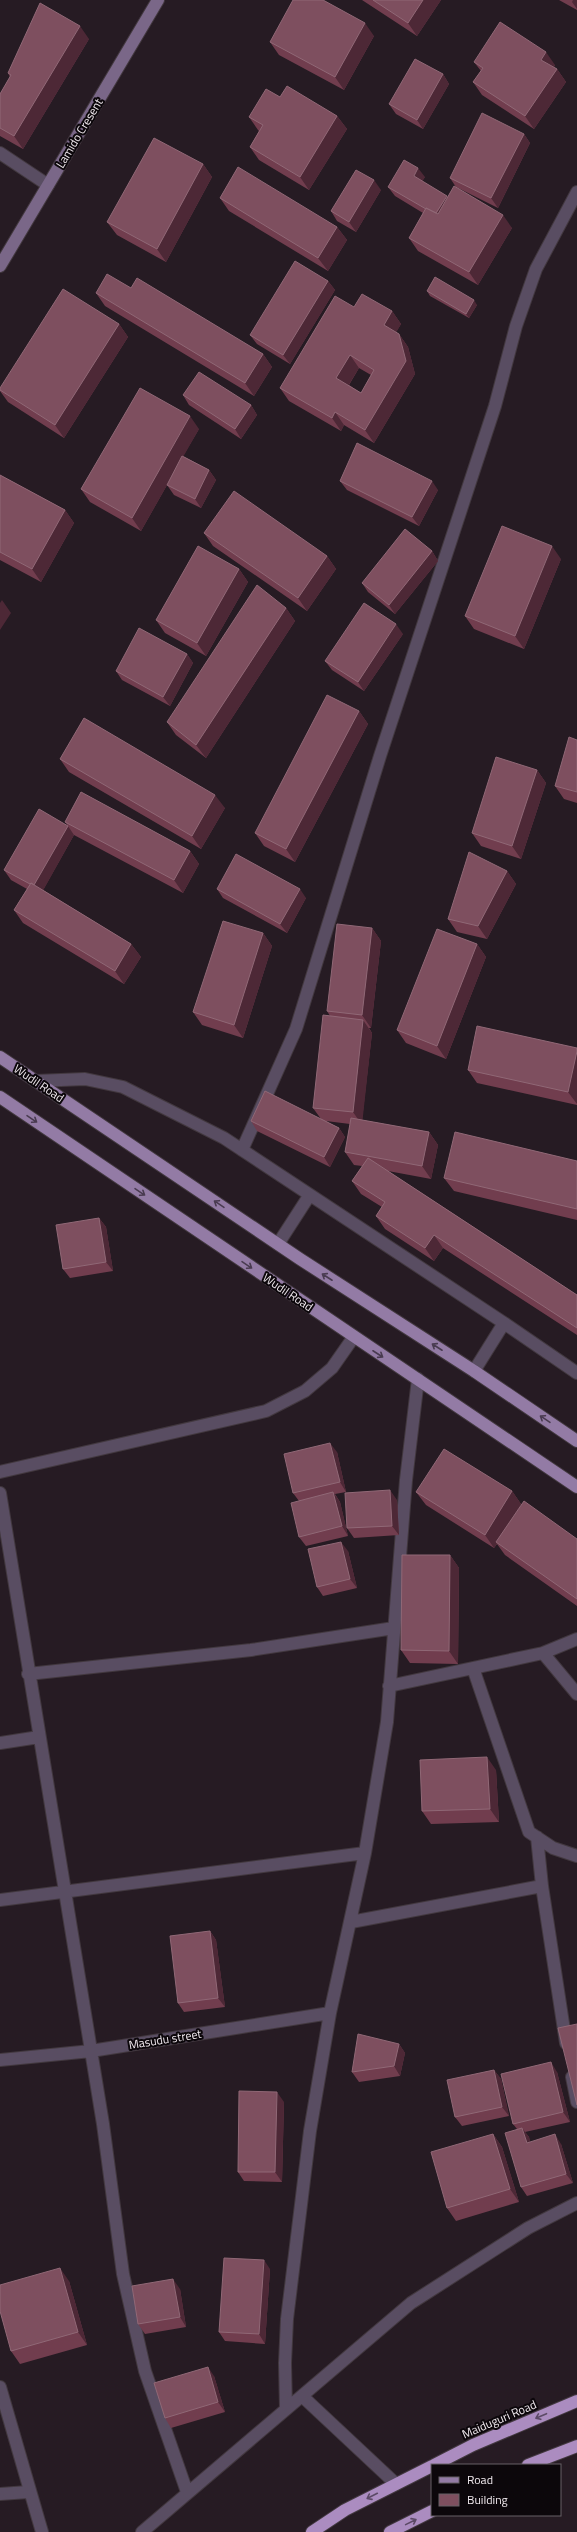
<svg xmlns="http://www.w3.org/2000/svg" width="577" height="2532" font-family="'Titillium Web',sans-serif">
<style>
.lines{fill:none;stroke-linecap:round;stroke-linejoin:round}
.street-casing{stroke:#42383f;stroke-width:14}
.secondary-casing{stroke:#42383f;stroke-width:14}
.primary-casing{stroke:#42383f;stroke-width:14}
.highway-casing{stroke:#42383f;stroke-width:14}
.street{stroke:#594d62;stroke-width:12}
.secondary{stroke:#7a6788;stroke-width:12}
.primary{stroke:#937ba5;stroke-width:12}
.highway{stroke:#ab8cc0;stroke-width:12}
.wall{fill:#713d4e;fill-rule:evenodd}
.shaded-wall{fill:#4d2836}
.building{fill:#7e4f5f;stroke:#906876;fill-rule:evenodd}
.oneway{stroke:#493b50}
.oneway2{stroke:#5c4a66}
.labels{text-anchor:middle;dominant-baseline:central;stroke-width:4;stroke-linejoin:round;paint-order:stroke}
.street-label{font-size:12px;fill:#f0e9ee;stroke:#0c070b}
</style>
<rect width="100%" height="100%" fill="#261b23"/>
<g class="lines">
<defs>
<path id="street" d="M0 153 48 185
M36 1081 85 1079 123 1087 224 1138 504 1323 474 1371
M242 1150 296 1029 380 756 495 406 516 326 536 269 577 192
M278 1244 309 1196
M504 1323 577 1373
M0 1472 266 1411 305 1391 332 1368 353 1338
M0 1493 103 2124 123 2274 145 2371 187 2492
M543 1653 577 1694
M473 1668 529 1832 553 1848 577 1856
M28 1674 251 1650 394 1628
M389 1686 543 1653 577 1639
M0 1743 39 1737
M542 1886 566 2043
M0 1900 365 1853
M351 1922 542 1886 537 1837
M0 2060 91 2051 330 2013
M572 2077 577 2102
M0 2387 42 2532
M302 2396 396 2484
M286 2409 285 2363 287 2319 310 2131 330 2013 365 1853 387 1722 406 1480 418 1379
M0 2494 28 2492
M142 2532 411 2303 528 2228 577 2203"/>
<path id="secondary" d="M0 266 158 0"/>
<path id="primary" d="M0 1057 300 1259 474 1371 577 1441
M0 1097 577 1487"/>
<path id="highway" d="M434 2465 473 2445 577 2401
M528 2465 577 2446
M312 2532 345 2510 432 2466
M390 2532 432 2511"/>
</defs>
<!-- street casing -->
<use href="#street" class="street-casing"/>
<!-- secondary casing -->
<use href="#secondary" class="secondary-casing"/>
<!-- primary casing -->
<use href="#primary" class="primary-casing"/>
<!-- highway casing -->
<use href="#highway" class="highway-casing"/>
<!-- street -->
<use href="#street" class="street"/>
<!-- secondary -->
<use href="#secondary" class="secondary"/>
<!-- primary -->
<use href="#primary" class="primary"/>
<!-- highway -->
<use href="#highway" class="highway"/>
</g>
<!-- wall -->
<path class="wall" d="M362 0H441L417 36Z
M559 0H577V10Z
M374 36 344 90 279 55 270 42Z
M89 39 23 149 0 136V94L10 77 8 73Z
M474 62 555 65 554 67 557 69 566 82 534 129 482 95 473 82 481 71Z
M443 74 449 84 423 129 396 114 389 104Z
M280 97 337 116 347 129 309 190 259 160 250 147 259 131 258 130 249 117Z
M524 134 530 143 498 208 456 187 450 178Z
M203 164 212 177 166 262 117 235 107 222Z
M425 177 422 181 448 197 512 228 478 285 418 251 409 238 423 213 395 196 388 187Z
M381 190 356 232 337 221 331 211Z
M220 198 337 227 347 240 328 271 229 211Z
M328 281 335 290 290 364 257 344 250 335Z
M131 288 263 354 272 367 254 396 105 306 96 293Z
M427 291 477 305 469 318 430 296Z
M354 307 392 311 401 324 396 332 399 334 408 347 415 374 374 443 344 425 341 431 289 401 280 388ZM359 368 371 375 361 393 349 385Z
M119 324 128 337 64 438 8 402 0 391V388Z
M183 395 251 405 257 415 241 439 189 405Z
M199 429 183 456 209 470 216 480 201 508 174 495 167 485 141 531 90 502 81 489Z
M0 475 65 510 74 523 41 582 0 560Z
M340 481 438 490 419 526 347 490Z
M204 533 327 556 336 569 307 611 213 546Z
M432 551 438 561 395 614 368 592 362 583Z
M561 559 524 649 474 629 465 616Z
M239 569 248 582 206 656 165 633 156 620Z
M286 608 295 621 206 758 176 735 167 722Z
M403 634 364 691 332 670 325 661Z
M187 654 193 663 170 706 122 680 116 671Z
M359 711 368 724 295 862 264 846 255 833Z
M577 740V803L564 799 555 786Z
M60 759 225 808 201 849 69 772Z
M537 770 546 783 521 859 481 846 472 833Z
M65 822 190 851 199 864 183 893 74 835 43 890 131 944 141 957 124 984 23 923 14 910 27 889 11 880 4 870 68 826Z
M507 871 516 884 487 939 457 932 448 919Z
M217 889 306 898 287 933 223 898Z
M372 928 381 941 371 1028H369L372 1033 362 1120 429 1132 438 1145 431 1179 388 1171 577 1295V1335L443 1248 434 1261 385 1229 376 1216 382 1207 361 1194 352 1181 362 1166 354 1165 345 1152 350 1124 326 1121 339 1128 345 1137 330 1167 257 1131 251 1121 321 1119 313 1108 330 1016 327 1011Z
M263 933 272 946 243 1038 202 1025 193 1012Z
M477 944 486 957 446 1059 406 1043 397 1030Z
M577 1048V1105L477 1083 468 1070Z
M577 1161V1220L454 1191 444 1178Z
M99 1218 106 1227 113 1271 70 1278 63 1269Z
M337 1452 346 1492 335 1494 340 1502 348 1536 306 1546 299 1537V1501L293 1493Z
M512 1491 521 1504 514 1516 577 1539V1606L505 1555 497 1544 494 1548 426 1505 416 1492Z
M397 1500 399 1535 354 1538 347 1528Z
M348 1551 357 1588 323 1596 317 1587Z
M450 1555 459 1568 458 1664 410 1663 401 1650Z
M496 1770 499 1822 431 1824 422 1811Z
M210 1931 216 1940 225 2007 184 2012 178 2003Z
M399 2044 405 2053 400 2076 359 2082 352 2072Z
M494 2070 501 2079 509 2116 462 2126 455 2117Z
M557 2072 570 2122 525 2132 529 2137 530 2142 561 2144 573 2183 527 2196 521 2187 517 2129 513 2124Z
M284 2102 282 2182 244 2181 238 2172Z
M493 2134 502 2147 519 2202 456 2221 447 2208Z
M270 2269 265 2344 225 2341 219 2332Z
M69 2281 87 2345 20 2364 11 2351Z
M180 2289 186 2327 145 2334 138 2324Z
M214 2376 225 2412 171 2428 165 2418Z"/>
<!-- shaded-wall -->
<path class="shaded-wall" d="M423 0H441L417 36 408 23Z
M573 0H577V9L572 2Z
M365 23 374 36 344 90 335 77Z
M80 26 89 39 23 149 14 136Z
M546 52 555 65 550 72 541 60Z
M557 69 566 82 534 129 525 116Z
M443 74 449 84 423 129 417 120Z
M337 116 347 129 309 190 300 177Z
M524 134 530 143 498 208 491 198Z
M203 164 212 177 166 262 157 249Z
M418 168 425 177 420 185 414 176Z
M374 180 381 190 356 232 349 222Z
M447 196 454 205 442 224 436 215Z
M503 215 512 228 478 285 469 272Z
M337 227 347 240 328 271 318 258Z
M328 281 335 290 290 364 283 355Z
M474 300 477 305 469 318 466 314Z
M392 311 401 324 393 338 384 325Z
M119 324 128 337 64 438 55 425Z
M399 334 408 347 415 374 374 443 365 430Z
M263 354 272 367 254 396 245 383Z
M350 355 359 368 345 391 336 378Z
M251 405 257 415 241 439 235 429Z
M335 412 344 425 341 431 332 418Z
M190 416 199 429 141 531 132 518Z
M209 470 216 480 201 508 195 499Z
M432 481 438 490 419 526 412 517Z
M65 510 74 523 41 582 32 569Z
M552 546 561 559 524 649 515 636Z
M432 551 438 561 395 614 389 605Z
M327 556 336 569 307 611 298 598Z
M239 569 248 582 206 656 197 643Z
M2 600 11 613 0 630V603Z
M286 608 295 621 206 758 196 745Z
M396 624 403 634 364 691 358 682Z
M187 654 193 663 170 706 163 697Z
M359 711 368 724 295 862 286 849Z
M537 770 546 783 521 859 512 846Z
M215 795 225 808 201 849 192 836Z
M68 826 74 835 40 896 33 886Z
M190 851 199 864 183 893 174 880Z
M507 871 516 884 487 939 478 926Z
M300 889 306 898 287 933 280 924Z
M372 928 381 941 371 1028 362 1015Z
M263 933 272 946 243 1038 234 1025Z
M131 944 141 957 124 984 115 971Z
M477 944 486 957 446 1059 437 1046Z
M363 1020 372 1033 362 1125 353 1112Z
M577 1051V1104L568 1092Z
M339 1128 345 1137 330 1167 324 1157Z
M429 1132 438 1145 431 1179 422 1166Z
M99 1218 106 1227 113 1271 106 1262Z
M434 1235 443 1248 434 1261 425 1248Z
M330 1443 337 1452 346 1492 340 1482Z
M390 1490 397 1500 399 1535 392 1526Z
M512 1491 521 1504 497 1543 496 1542 497 1544 494 1548 485 1535Z
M333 1492 340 1502 348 1536 342 1526Z
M341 1542 348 1551 357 1588 350 1579Z
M450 1555 459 1568 458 1664 449 1651Z
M487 1757 496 1770 499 1822 490 1809Z
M210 1931 216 1940 225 2007 218 1998Z
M399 2044 405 2053 400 2076 394 2066Z
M551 2062 557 2072 570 2122 563 2112Z
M494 2070 501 2079 509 2116 502 2107Z
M277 2092 284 2102 282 2182 275 2172Z
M522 2128 529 2137 533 2152 527 2143Z
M493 2134 502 2147 519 2202 510 2189Z
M555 2134 561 2144 573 2183 566 2174Z
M264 2260 270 2269 265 2344 259 2334Z
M60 2268 69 2281 87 2345 78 2332Z
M173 2279 180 2289 186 2327 180 2317Z
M208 2367 214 2376 225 2412 218 2402Z"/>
<!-- building -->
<path class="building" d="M293 0H323L365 23 335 77 270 42Z
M373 0H423L408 23Z
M40 3 80 26 14 136 0 128V94L11 75 8 73Z
M500 22 546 52 541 60 557 69 525 116 473 82 483 68 474 62Z
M415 59 443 74 417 120 389 104Z
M287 86 337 116 300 177 250 147 263 125 249 117 266 89 280 97Z
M482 113 524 134 491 198 450 178Z
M154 138 203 164 157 249 107 222Z
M404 160 418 168 414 176 447 196 436 213 426 208V209L388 187Z
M238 167 337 227 318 258 220 198Z
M356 170 374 180 349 222 331 211Z
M454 186 503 215 469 272 409 238 426 208 438 214Z
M295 261 328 281 283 355 250 335Z
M107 274 131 288 137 278 263 354 245 383 96 293Z
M435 277 474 300 466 314 427 291Z
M63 289 119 324 55 425 0 390V388Z
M362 294 392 311 384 325 399 334 406 361 365 430 335 412 332 418 280 388 335 296 354 307ZM350 355 374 370 361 393 336 378Z
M199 372 251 405 235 429 183 395Z
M140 388 190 416 132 518 81 489Z
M357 443 432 481 412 517 340 481Z
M182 456 209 470 195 499 167 485Z
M0 475 65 510 32 569 0 552Z
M234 491 327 556 298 598 204 533Z
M502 526 552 546 515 636 465 616Z
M405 529 432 551 389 605 362 583Z
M198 546 239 569 197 643 156 620Z
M257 585 286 608 196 745 167 722Z
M364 603 396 624 358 682 325 661Z
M139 628 187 654 163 697 116 671Z
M327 695 359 711 286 849 255 833Z
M84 718 215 795 192 836 60 759Z
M569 737 577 740V792L555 786Z
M496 757 537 770 512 846 472 833Z
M81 792 190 851 174 880 65 822Z
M39 809 68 826 34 885 31 883 30 884 4 870Z
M469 852 507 871 478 926 448 919Z
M236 854 300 889 280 924 217 889Z
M31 883 131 944 115 971 14 910Z
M223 921 263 933 234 1025 193 1012Z
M337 924 372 928 362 1015 327 1011Z
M437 929 477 944 437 1046 397 1030Z
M323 1015 363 1020 353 1112 313 1108Z
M477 1026 577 1048V1051L568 1092 468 1070Z
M265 1091 339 1128 324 1157 251 1121Z
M351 1118 429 1132 422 1166 345 1152Z
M455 1132 577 1161V1209L444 1178Z
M368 1158 577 1295V1328L434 1235 425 1248 376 1216 385 1202 352 1181Z
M99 1218 106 1262 63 1269 56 1225Z
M330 1443 340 1482 293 1493 284 1454Z
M444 1449 512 1491 485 1535 416 1492Z
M390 1490 392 1526 347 1528 345 1493Z
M333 1492 342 1526 299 1537 291 1503Z
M524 1501 577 1539V1599L496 1542Z
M341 1542 350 1579 317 1587 308 1549Z
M402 1555H450L449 1651 401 1650Z
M487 1757 490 1809 422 1811 420 1760Z
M210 1931 218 1998 178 2003 170 1936Z
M577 2024V2105L558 2028Z
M358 2034 399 2044 394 2066 352 2072Z
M551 2062 563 2112 513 2124 501 2074Z
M494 2070 502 2107 455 2117 447 2080Z
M239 2091 277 2092 275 2172H238Z
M522 2128 527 2143 555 2134 566 2174 521 2187 505 2133Z
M493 2134 510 2189 447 2208 431 2152Z
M224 2258 264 2260 259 2334 219 2332Z
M60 2268 78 2332 11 2351 0 2311V2285Z
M173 2279 180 2317 138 2324 132 2286Z
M208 2367 218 2402 165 2418 154 2383Z"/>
<!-- one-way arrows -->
<defs><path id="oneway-shaft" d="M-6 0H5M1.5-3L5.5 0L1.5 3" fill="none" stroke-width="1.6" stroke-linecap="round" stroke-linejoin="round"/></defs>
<g class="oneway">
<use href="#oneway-shaft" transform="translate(32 1119) rotate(34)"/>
<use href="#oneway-shaft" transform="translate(140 1192) rotate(34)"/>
<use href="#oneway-shaft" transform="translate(219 1204) rotate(-146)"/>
<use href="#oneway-shaft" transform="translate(247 1265) rotate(34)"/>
<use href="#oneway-shaft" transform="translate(327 1277) rotate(-147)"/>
<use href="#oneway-shaft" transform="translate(437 1347) rotate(-147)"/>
<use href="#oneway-shaft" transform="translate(378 1354) rotate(33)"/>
<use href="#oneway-shaft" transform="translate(545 1419) rotate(-146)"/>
</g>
<g class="oneway2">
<use href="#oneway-shaft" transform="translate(541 2416) rotate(157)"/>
<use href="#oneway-shaft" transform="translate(372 2496) rotate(153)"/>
<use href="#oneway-shaft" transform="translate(411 2522) rotate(-26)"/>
</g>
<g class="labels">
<!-- street labels -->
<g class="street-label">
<text transform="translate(79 133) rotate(-59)">Lamido Cresent</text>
<text transform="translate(39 1083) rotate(34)">Wudil Road</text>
<text transform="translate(288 1292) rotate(34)">Wudil Road</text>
<text transform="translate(165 2039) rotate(-9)">Masudu street</text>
<text transform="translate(499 2419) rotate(-23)">Maiduguri Road</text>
</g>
</g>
<!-- legend -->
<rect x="431" y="2464" width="130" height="52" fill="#0c070b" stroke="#676166"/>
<rect x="439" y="2477" width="20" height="6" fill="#937ba5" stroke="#676166"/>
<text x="467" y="2484" font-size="12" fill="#f0e9ee">Road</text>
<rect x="439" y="2494" width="20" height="12" fill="#7e4f5f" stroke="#676166"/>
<text x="467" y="2504" font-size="12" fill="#f0e9ee">Building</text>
</svg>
